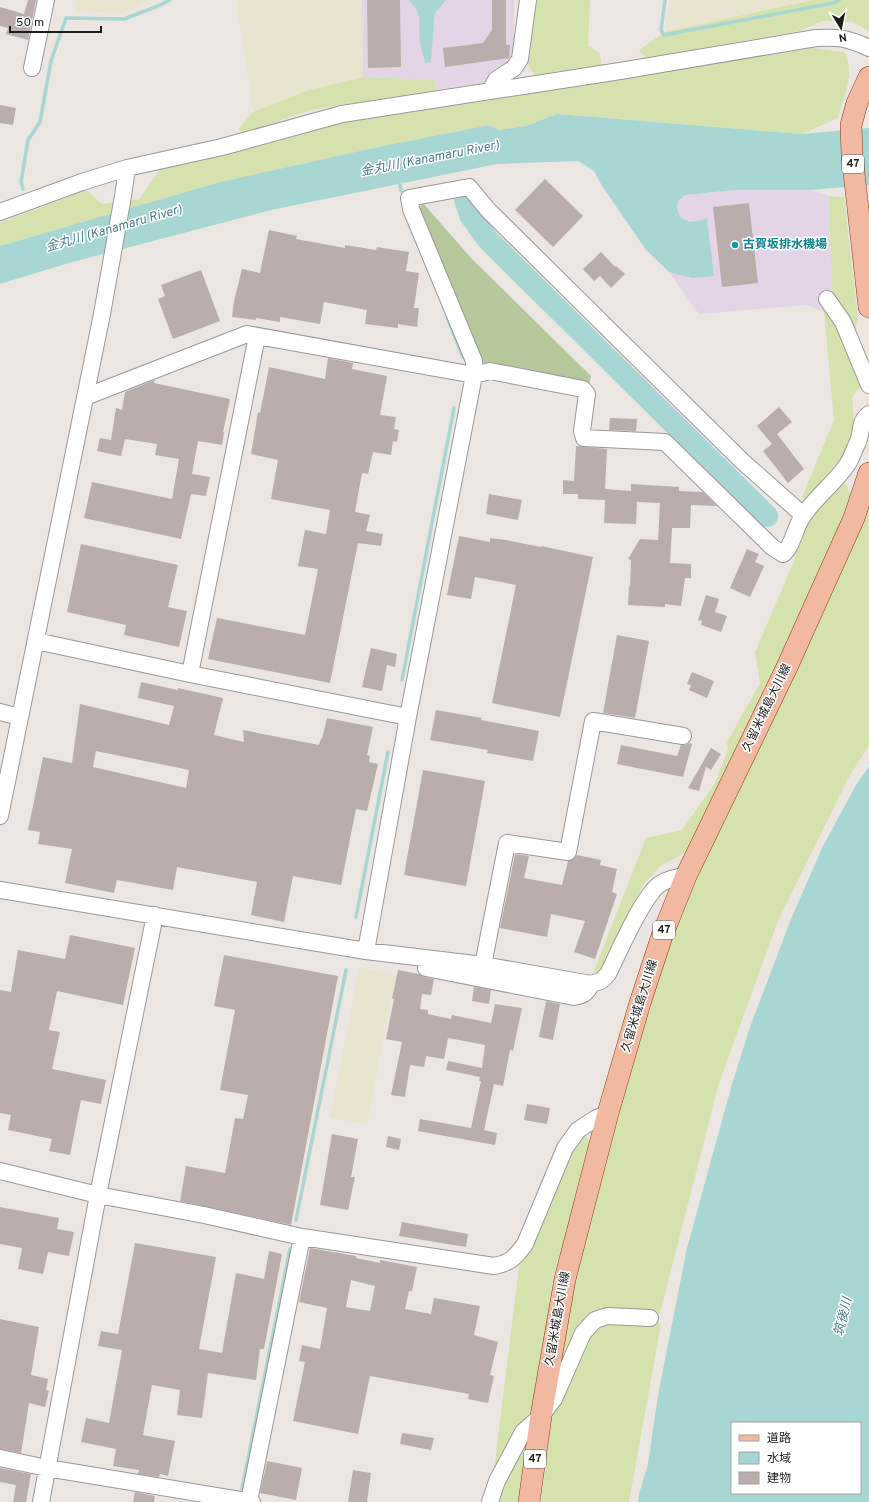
<svg xmlns="http://www.w3.org/2000/svg" width="869" height="1502" font-family="Overpass,'Noto Sans JP',sans-serif">
<style>
.industrial{fill:#e3d5e5}
.farmland{fill:#e9e4cf}
.grass{fill:#d6e2ad}
.forest{fill:#b5c79b}
.water{fill:#a7d6d3;fill-rule:evenodd}
.lines{fill:none;stroke-linecap:round;stroke-linejoin:round}
.stream{stroke:#a7d6d3;stroke-width:3.5}
.river{stroke:#a7d6d3;stroke-width:22}
.building{fill:#b9aeac;fill-rule:evenodd}
.minor-casing{stroke:#999;stroke-width:18}
.major-casing{stroke:#853b0f;stroke-width:22}
.minor{stroke:#fff;stroke-width:16}
.major{stroke:#f1b8a2;stroke-width:21}
.culture-dot{fill:#0f9aa8;stroke:#fff;stroke-width:1.5}
.labels{text-anchor:middle;dominant-baseline:central;stroke-width:3;stroke-linejoin:round;paint-order:stroke}
.shield{fill:#fff;stroke:#606060;stroke-width:1}
.shield-label{font-size:11px;font-weight:bold;fill:#1c1c1c}
.culture-label{font-size:12px;font-weight:bold;fill:#0d838f;stroke:#fff;text-anchor:start}
.street-label{font-size:12px;fill:#1c1c1c;stroke:#fff}
.water-label{font-size:13px;font-style:italic;fill:#497e8b;stroke:#fff}
</style>
<rect width="100%" height="100%" fill="#ece6e3"/>
<!-- industrial -->
<path class="industrial" d="M362 0H514V61L483 83 437 90 434 80 363 77Z
M734 190H810L829 196 832 298 828 310 824 312 806 305 699 314 669 272 692 278 707 220 690 222 681 218 677 209 678 201 685 195Z"/>
<!-- farmland -->
<path class="farmland" d="M76 0H149L124 13 74 11Z
M236 0H362L363 77 306 91 253 112Z
M669 0H812L665 32Z
M359 967 396 974 367 1124 330 1118Z"/>
<!-- grass -->
<path class="grass" d="M536 0H590L588 46 600 53 601 65 534 75 528 65Z
M812 0H869V31L853 22 823 21 799 31 646 58 639 50 665 32Z
M812 48 845 52C855 74 844 96 838 118L802 134 557 114 526 126 499 130 490 125 378 147 220 182 0 246V223L86 190 102 204 139 199 162 167 221 156 342 121Z
M363 77 434 80 437 90 311 110 244 133 238 129 253 112 306 91Z
M829 196 844 197 858 319 854 337 832 298Z
M828 310 850 354 860 387 852 398 855 427 844 460 808 502 802 497 834 420 824 312Z
M844 480 851 495 848 516 690 850 660 866 643 885 603 972 592 976 646 838 682 830 715 783 728 749 727 742 760 683 755 652 794 561 802 528Z
M869 500V746L850 775 778 921 718 1086 660 1314 607 1310 558 1376 573 1275 647 1003 685 896Z
M585 1135 593 1147 553 1277 537 1398 493 1477 520 1259 578 1138Z
M607 1323 661 1324 629 1502H541L551 1420 588 1334Z
M532 1437 521 1502H496L523 1438Z"/>
<!-- forest -->
<path class="forest" d="M422 202 472 259 591 376 589 385 481 362 418 213Z"/>
<!-- water -->
<path class="water" d="M409 0H446L435 13 434 20 431 62 425 63C424 56 421 49 420 42 417 22 425 17 409 0Z
M557 114 802 134 869 128V185L810 190H734L685 195 678 201 677 209 681 218 690 222 707 219 714 276 692 278 669 272 646 250 602 186 594 171 578 161 497 164 271 210 69 263 0 284V246L220 182 378 147 490 125 499 130 526 126Z
M869 766V1502H638L639 1494 648 1464 658 1395 687 1248 732 1084 750 1027 791 919 822 848 856 785ZM732 1423H860V1493H732Z"/>
<g class="lines">
<!-- stream -->
<path class="stream" d="M665 0 661 30 664 35 834 3 839 0
M399 180 401 191
M23 189 21 182 28 140 40 122 51 61 66 18 124 19 158 6 170 0
M447 317 463 357
M402 680 454 408
M356 917 388 752
M296 1220 346 970
M242 1489 290 1249"/>
<!-- river -->
<path class="river" d="M463 193 470 215 488 240 767 516"/>
</g>
<!-- building -->
<path class="building" d="M28 0H36L28 40 6 34 8 28 0 26V7L24 14Z
M367 0H400L401 67 368 68Z
M492 0H506V45H510L509 58 445 67 443 48 483 43 492 30Z
M0 105 16 108 13 125 0 123Z
M545 179 583 216 553 247 515 210Z
M749 203 758 283 722 287 713 207Z
M269 230 297 236 296 239 345 248V245L376 250 377 247 409 252 406 271 419 273 414 308H419L417 327 398 324V328L365 324 367 310 324 302 320 324 280 317V322L256 318V320L232 317 234 301 242 269 260 273Z
M601 252 615 267 616 266 625 274 611 288 600 276 594 281 583 269Z
M201 270 220 321 173 339 158 299 165 296 161 285Z
M328 358 353 363 352 369 387 376 380 415 396 417 394 429 399 430 397 442 393 441 391 455 373 452 368 474 362 473 355 512 370 515 366 531 383 534 381 546 358 543 330 683 208 659 217 618 305 635 318 569 298 566 305 530 326 534 330 510 271 499 278 460 251 454 258 412 260 413 269 367 325 379Z
M155 380 154 383 230 399 223 432H224L222 445 198 441 192 474 210 477 206 496 191 494 181 539 84 518 92 482 172 499 179 459 155 455 157 444 125 439 121 456 97 451 100 438 111 440 116 408 122 410 125 392Z
M779 407 792 422 777 434 804 469 788 483 763 451 772 444 757 426Z
M610 418 637 419 636 431 609 430Z
M576 446 607 449 605 489 631 491V484L679 487V491L703 492 717 506 691 505 690 528H672L670 563 691 564V578H685L681 606 665 604V607L628 605 629 586 630 587 631 560 628 559 640 539 658 540 660 503 637 502 636 524 604 523 605 500 578 499V494H563V480L574 481Z
M489 494 522 500 518 520 486 514Z
M459 536 490 542V538L506 540 541 547V546L593 557 560 717 492 703 516 585 475 577 471 599 447 595Z
M81 544 178 565 168 607 187 611 179 647 124 635 126 625 67 612Z
M747 549 759 554 755 562 764 566 750 597 730 588Z
M706 595 719 599 715 612 727 616 721 632 701 625 702 621 698 620Z
M617 635 649 641 635 718 603 713Z
M371 648 397 654 395 667 387 665 382 691 362 687Z
M692 672 714 681 707 698 689 690 691 685 687 684Z
M141 682 178 690V688L223 698 214 735 244 742 243 730 319 745 321 738 322 739 327 718 373 727 367 755 370 756 369 762 378 764 367 811 356 809 341 885 293 876 284 922 251 915 257 882 177 867 173 890 117 880 114 893 65 883 72 849 38 844 40 832 28 830 43 757 72 763 80 704 169 725 174 706 138 698ZM96 751 189 770 186 788 93 767Z
M436 710 482 718 481 720 539 731 533 761 487 753 488 750 430 740Z
M689 743 692 744 683 777 617 764 621 745 677 756 681 745H686Z
M711 748 721 754 711 770 706 767 699 791 688 788Z
M423 770 485 781 466 886 404 875Z
M515 854 529 856 524 878 562 885 568 861 575 858 577 855 601 860 600 865 617 869 612 892 617 894 595 959 574 952 585 921 551 914 547 937 500 928Z
M70 935 135 948 123 1005 57 991 49 1030 60 1032 52 1069 106 1080 101 1104 81 1100 70 1155 49 1151 52 1139 8 1130 11 1115 0 1113V990L11 992 18 950 65 959Z
M224 955 338 976 291 1225 180 1201 186 1166 225 1173 235 1118 243 1119 248 1095 220 1090 235 1010 214 1006Z
M398 970 419 974 424 977 434 979 431 995 422 994 420 1009 428 1010V1014L451 1019 452 1015 491 1023 495 1004 522 1008 513 1051 510 1050 503 1086 494 1084 484 1130 497 1133 495 1145 418 1131 420 1119 471 1128 481 1081H479L480 1077 446 1070 448 1061 482 1068 485 1045 448 1038 444 1059 426 1056 424 1067 410 1065 405 1097 391 1095 402 1042 386 1039 394 999 392 998Z
M474 987 491 990 489 1004 472 1001Z
M546 1001 560 1004 553 1040 539 1037Z
M527 1104 550 1108 547 1124 524 1120Z
M332 1134 358 1139 351 1177H355L348 1210 320 1205Z
M388 1136 401 1139 399 1150 386 1147Z
M0 1207 59 1218 57 1229 74 1232 69 1256 48 1252 43 1274 18 1269 22 1248 0 1244Z
M402 1222 468 1234 466 1247 399 1236Z
M135 1243 216 1257 199 1349 222 1353 236 1273 264 1279 269 1251 282 1254 264 1349H260L256 1380 208 1373 202 1418 177 1415 180 1390 152 1385 143 1435 175 1441 168 1476 160 1474 159 1477 138 1474 139 1470 113 1466 116 1449 81 1442 86 1418 109 1423 122 1350 98 1346 101 1331 118 1334Z
M310 1248 356 1256V1258L380 1263V1260L417 1267 412 1291H409L405 1309 431 1314 434 1298 480 1306 474 1335 498 1342 490 1375 494 1376 488 1403 468 1399 469 1394 370 1376 358 1434 293 1421 305 1362 299 1361 302 1345 320 1349 327 1308 299 1302ZM351 1280 375 1286 370 1311 346 1307Z
M0 1319 39 1327 31 1375 48 1379 46 1390 49 1391 45 1407 29 1403 21 1453 0 1449Z
M402 1433 434 1438 431 1450 400 1444Z
M267 1461 302 1468 296 1500 260 1493Z
M0 1468 31 1474 26 1502H13L16 1485 0 1482Z
M353 1470 371 1473 367 1502H348Z
M135 1492 155 1496 154 1502H133Z"/>
<g class="lines">
<defs>
<path id="minor" d="M32 68 46 0
M490 91 496 80 514 68 520 59 528 0
M0 212 82 182 127 168 222 147 342 114 620 71 816 38C839 37 848 38 869 48
M827 299 843 322 869 385
M85 397 247 334 474 375 408 717 366 951
M803 515 742 461 488 210 469 187 409 198 411 209 474 361V375L490 371 583 389 587 394 582 431 584 438 665 442 772 547 783 554C791 549 795 529 801 519 813 499 834 484 847 465 852 458 854 449 858 442 862 432 859 421 869 414
M36 641 190 674 408 717
M190 674 257 336
M0 712 20 717
M0 816 102 314 123 196 127 168
M0 890 366 951 483 965 591 984 601 981 608 974C618 954 643 895 660 884 668 879 676 877 686 876
M483 965 507 843 568 852 593 721 683 736
M426 968 574 997C584 995 587 993 591 984
M0 1171 98 1195 204 1215 302 1237 494 1266C511 1263 515 1257 525 1244L565 1148 578 1130 595 1119 608 1113
M0 1458 47 1468 252 1502
M249 1501 302 1237
M41 1502 98 1195 155 915
M490 1502 497 1481 523 1432 541 1416 554 1399 583 1333 595 1320 607 1316 650 1318"/>
<path id="major" d="M869 77 857 103 851 125 852 155 869 307
M529 1502 541 1416 565 1279 608 1113 640 1003 662 936 686 876 787 667 854 518 869 473"/>
</defs>
<!-- minor casing -->
<use href="#minor" class="minor-casing"/>
<!-- major casing -->
<use href="#major" class="major-casing"/>
<!-- minor -->
<use href="#minor" class="minor"/>
<!-- major -->
<use href="#major" class="major"/>
</g>
<!-- markers -->
<circle class="culture-dot" cx="735" cy="245" r="4"/>
<g class="labels">
<!-- shield labels -->
<g class="shield">
<rect x="842" y="155" width="22" height="18" rx="3"/>
<rect x="653" y="921" width="22" height="18" rx="3"/>
<rect x="524" y="1450" width="22" height="18" rx="3"/>
</g>
<g class="shield-label">
<text x="853" y="164">47</text>
<text x="664" y="930">47</text>
<text x="535" y="1459">47</text>
</g>
<!-- culture labels -->
<g class="culture-label">
<text x="743" y="245">古賀坂排水機場</text>
</g>
<!-- street labels -->
<g class="street-label">
<text transform="translate(767 708) rotate(-64)">久留米城島大川線</text>
<text transform="translate(640 1006) rotate(-73)">久留米城島大川線</text>
<text transform="translate(558 1319) rotate(-80)">久留米城島大川線</text>
</g>
<!-- water labels -->
<g class="water-label">
<text transform="translate(430 159) rotate(-11)">金丸川 (Kanamaru River)</text>
<text transform="translate(114 229) rotate(-16)">金丸川 (Kanamaru River)</text>
<text transform="translate(844 1317) rotate(-77)">筑後川</text>
</g>
</g>
<!-- legend -->
<rect x="731" y="1422" width="130" height="72" fill="#ffffff" stroke="#a4a4a4"/>
<rect x="739" y="1435" width="20" height="6" fill="#f1b8a2" stroke="#a4a4a4"/>
<text x="767" y="1442" font-size="12" fill="#1c1c1c">道路</text>
<rect x="739" y="1452" width="20" height="12" fill="#a7d6d3" stroke="#a4a4a4"/>
<text x="767" y="1462" font-size="12" fill="#1c1c1c">水域</text>
<rect x="739" y="1472" width="20" height="12" fill="#b9aeac" stroke="#a4a4a4"/>
<text x="767" y="1482" font-size="12" fill="#1c1c1c">建物</text>
<!-- north arrow -->
<g transform="translate(841 28) rotate(170)" stroke="#ffffff" stroke-width="3" paint-order="stroke">
<path d="M0-3L7 15L0 10L-7 15Z" fill="#1c1c1c"/>
<text y="-6" font-size="11" font-weight="bold" text-anchor="middle" fill="#1c1c1c">N</text>
</g>
<!-- scale -->
<path d="M10 26v6h91v-6" fill="none" stroke="#1c1c1c" stroke-width="2"/>
<text x="16" y="26" font-size="12" fill="#1c1c1c" stroke="#ffffff" stroke-width="3" paint-order="stroke">50 m</text>
</svg>
